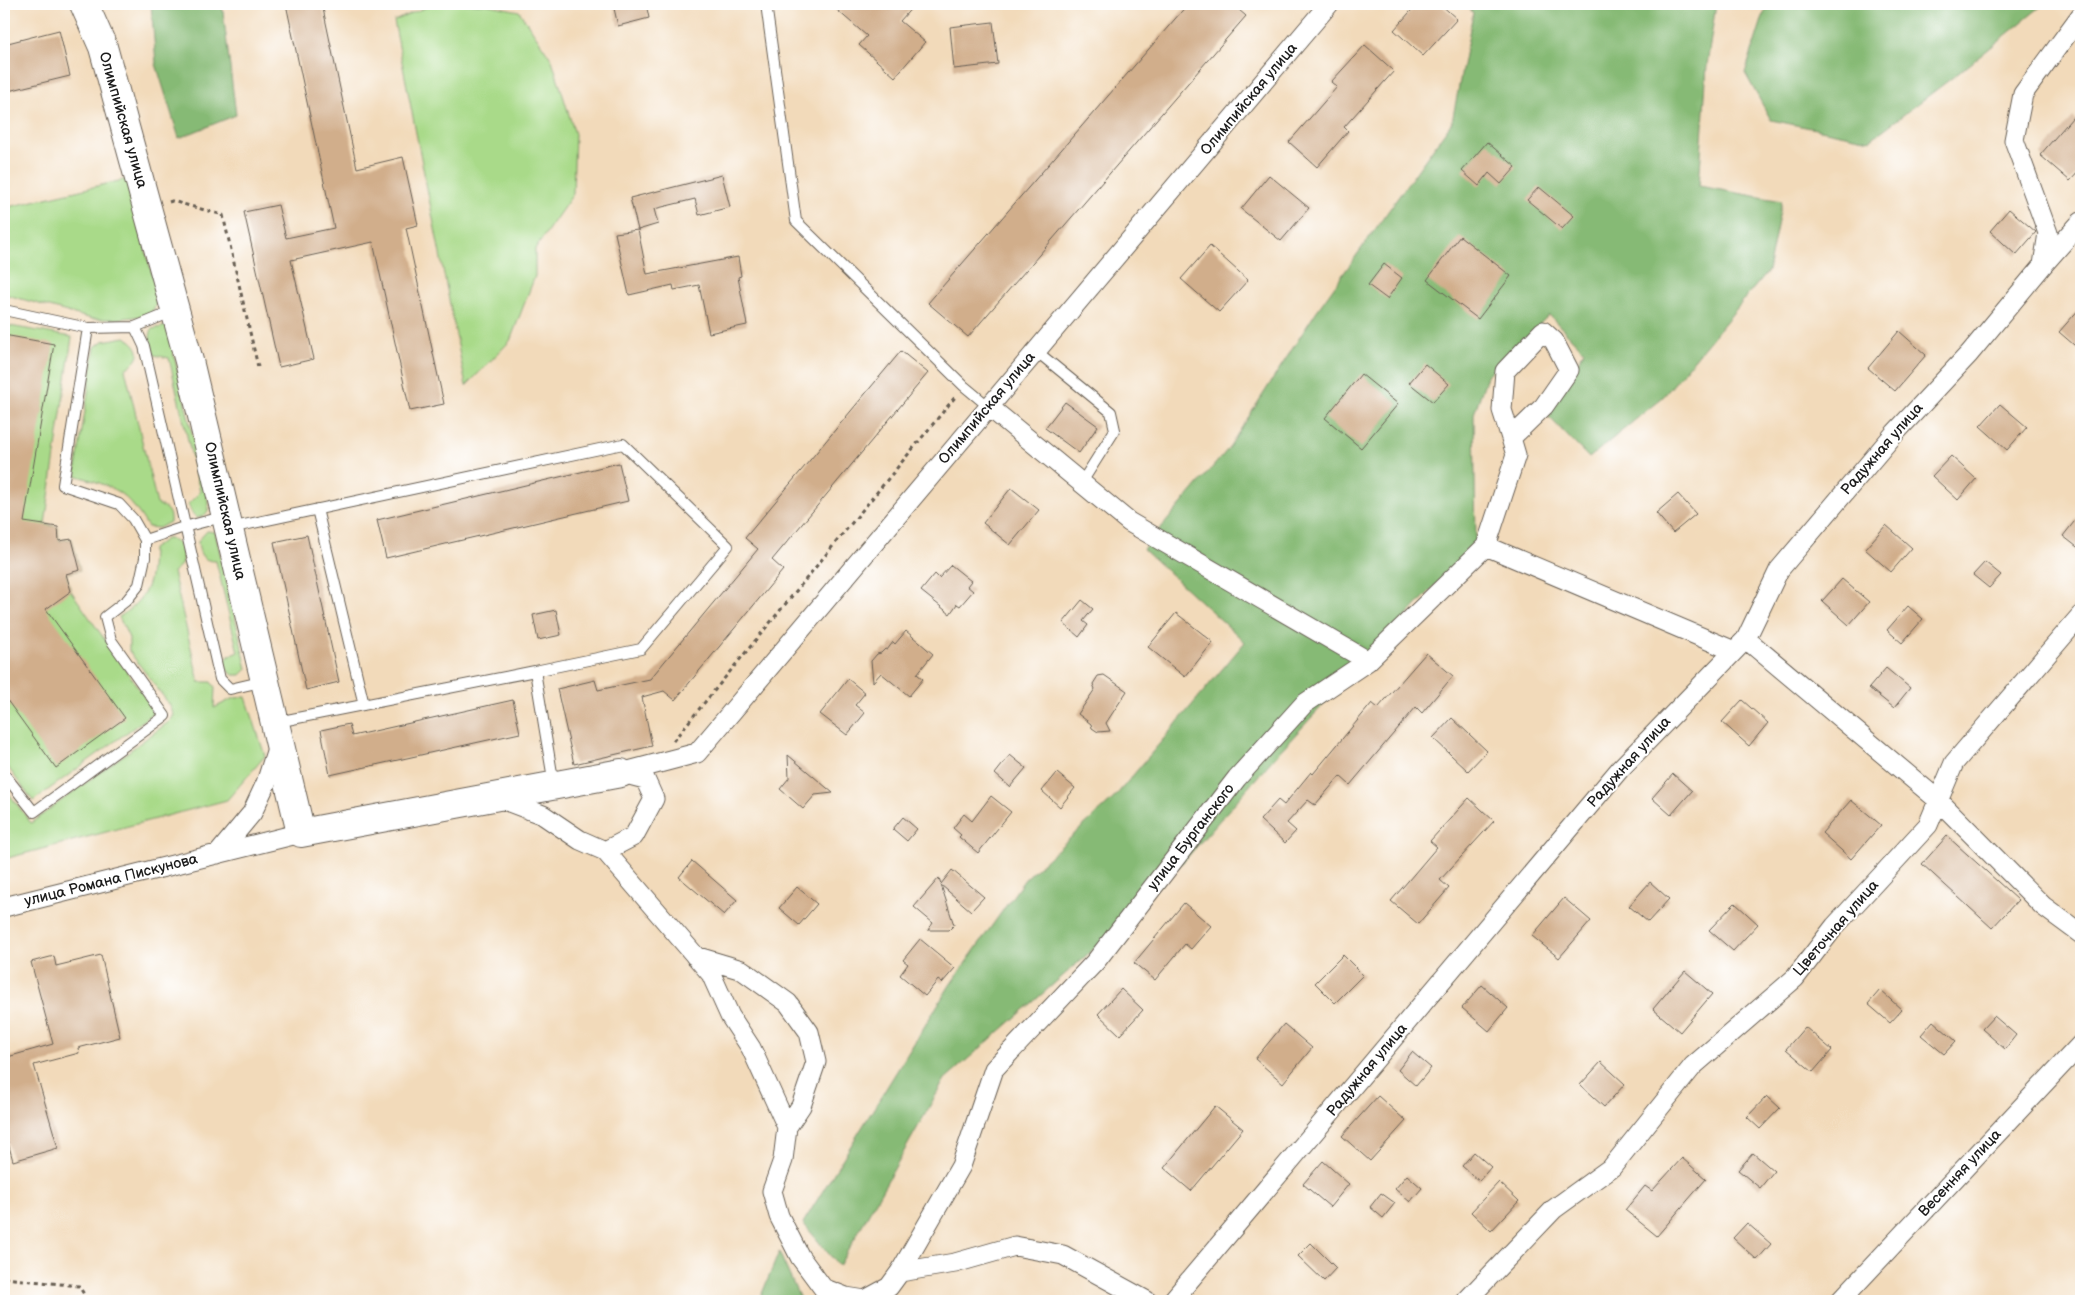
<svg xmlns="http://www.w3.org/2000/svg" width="2085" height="1305" font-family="'Balsamiq Sans',sans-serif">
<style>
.green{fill:#a9da89;stroke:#627b52}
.forest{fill:#86ba75;stroke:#516b48}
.building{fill:#d1ae8b}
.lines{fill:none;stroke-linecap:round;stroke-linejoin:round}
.lane-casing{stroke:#675e53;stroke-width:12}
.street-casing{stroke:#675e53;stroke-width:21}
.secondary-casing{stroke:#675e53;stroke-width:30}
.path{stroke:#675e53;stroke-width:3;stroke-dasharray:4 4;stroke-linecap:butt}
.lane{stroke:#fff;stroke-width:10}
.street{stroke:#fff;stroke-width:19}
.secondary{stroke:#fff;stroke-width:28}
.labels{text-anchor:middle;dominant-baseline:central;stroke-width:4;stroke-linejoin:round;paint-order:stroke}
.street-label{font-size:15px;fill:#1c1c1c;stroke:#fff}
</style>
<rect width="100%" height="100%" fill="#fff"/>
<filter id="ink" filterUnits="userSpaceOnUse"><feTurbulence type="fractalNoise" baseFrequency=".02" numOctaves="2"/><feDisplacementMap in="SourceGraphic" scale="10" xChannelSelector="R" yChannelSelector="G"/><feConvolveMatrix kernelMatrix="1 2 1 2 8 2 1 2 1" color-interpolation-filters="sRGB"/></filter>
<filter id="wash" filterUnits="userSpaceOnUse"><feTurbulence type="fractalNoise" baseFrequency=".0096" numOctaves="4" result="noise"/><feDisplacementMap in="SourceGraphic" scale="20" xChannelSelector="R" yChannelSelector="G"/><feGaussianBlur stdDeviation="1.12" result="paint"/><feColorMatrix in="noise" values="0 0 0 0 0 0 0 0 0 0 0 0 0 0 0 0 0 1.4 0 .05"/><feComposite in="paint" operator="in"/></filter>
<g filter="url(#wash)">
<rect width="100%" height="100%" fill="#f2daba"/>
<!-- green -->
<path class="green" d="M433 4H485L519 11 552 60 575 134 573 194 535 249V276L510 341 466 386 394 21Z
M127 179 155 286 157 303 150 315 117 319H92L4 294V208Z
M4 325 72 337 45 524 58 527 59 541 72 539 80 570 66 574 71 591 155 712 33 801 4 762Z
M167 326 208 501V511L204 516 197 518 192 513 188 504 200 492 169 358 154 355C151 346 148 338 152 329Z
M125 337C143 348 142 359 125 369L157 504C166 508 171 511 170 522L159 528 148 527C125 490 116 488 75 475L95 347 103 341Z
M207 531 215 532 247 669 241 675H233L226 669 225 661 229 656 238 652 216 561C202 561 199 554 198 541Z
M166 539C181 538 185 552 181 565L173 572 199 682H211L215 687 214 708 234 698 246 697 265 756 227 800 4 859V787L31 823 170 721 174 715 169 704 129 651V638L119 617C149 596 151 584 152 549Z"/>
<!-- forest -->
<path class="forest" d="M151 4H222L236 115 179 138 156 64Z
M1467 4H1716L1707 65 1699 186 1782 201 1768 271 1663 397 1589 458 1548 416 1584 351 1549 315 1487 376 1474 414 1476 542 1280 751 1185 860 1104 940 945 1079 839 1266 803 1223 950 985 1025 879 1113 799 1245 642 1143 549 1228 449 1316 312 1452 122 1473 13Z
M1767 4H2044L1969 65 1870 140 1771 120 1745 73Z
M779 1252 801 1301H759Z"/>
<g id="blocks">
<!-- building -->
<path class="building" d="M286 4H322L357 168 403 157 418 225 406 228 444 404 410 411 373 242 291 260 314 359 279 367 244 212 278 205 286 238 334 228Z
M613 4H646L649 18 618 26Z
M830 4H915L900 21 925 42 895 77 859 45 867 36Z
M1188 4H1232L1246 16 968 337 928 303Z
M1417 4H1440L1457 19 1423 56 1394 30Z
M993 22 998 64 954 69 950 27Z
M59 30 70 76 4 92V44Z
M1365 45 1394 71 1344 127 1348 131 1317 167 1289 142 1337 87 1331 82Z
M2073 117 2081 124V169L2070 181 2040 155Z
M1487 142 1516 167 1501 184 1489 173 1479 186 1462 171Z
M722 175 730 207 699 215 695 199 654 209 658 224 638 230 630 198Z
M1269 175 1309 208 1281 241 1241 209Z
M1539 187 1574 216 1562 229 1527 200Z
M2009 209 2036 232 2016 255 1990 231Z
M638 230 647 274 738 257 741 276 738 277 747 325 709 333 699 285 674 290 673 285 629 295 615 233Z
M1460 236 1511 276 1478 319 1427 280Z
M1210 246 1248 280 1219 312 1181 279Z
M1384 264 1402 278 1387 299 1368 285Z
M2081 307V351L2059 332Z
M1899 331 1926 355 1895 391 1868 368Z
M4 335 54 344 24 522 58 527 59 541 72 539 80 570 66 574 71 591 46 609 125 718 56 768 4 696Z
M901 351 928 373 772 560 783 570 675 700 664 691 642 697 652 746 574 764 557 689 595 680 598 690 650 679 758 549 745 538Z
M1425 364 1449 384 1433 402 1409 383Z
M1361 374 1398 404 1361 448 1325 418Z
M1065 402 1098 426 1079 453 1045 428Z
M2000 404 2027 427 2007 450 1980 426Z
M1951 456 1976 479 1958 500 1932 476Z
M619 463 628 501 386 558 377 520Z
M1011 488 1039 510 1010 545 983 523Z
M1678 494 1696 514 1673 533 1656 513Z
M2081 513V550L2063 536Z
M1886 525 1912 548 1891 572 1865 549Z
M307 535 339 682 306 690 274 542Z
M1985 562 2001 575 1989 588 1973 575Z
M951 565 971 581 967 586 973 591 960 606 957 604 950 614 921 591 935 574 939 578Z
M1842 579 1869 602 1849 625 1822 601Z
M1082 600 1093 609 1083 621 1088 625 1079 637 1063 623Z
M1908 606 1923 619 1902 643 1887 630Z
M556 610 561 635 538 640 533 615Z
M1176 613 1213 642 1185 677 1148 647Z
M906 631 933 654 917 674 923 679 909 696 881 673 873 682 871 661 877 654 881 653 885 649 887 650 893 642 895 644Z
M1426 653 1453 676 1422 713 1416 707 1350 785 1340 776 1315 805 1308 800 1287 823 1296 831 1285 843 1260 820 1278 800 1284 805 1311 772 1313 774 1372 703 1378 708Z
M1886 668 1910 688 1894 708 1869 688Z
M1104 675 1127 691 1106 723 1110 731 1098 732 1092 728 1091 724 1078 714 1095 689 1093 684 1098 676Z
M848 679 865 693 855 705 865 713 847 735 820 714Z
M513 700 520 733 330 775 321 730 349 724 352 736Z
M1742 700 1768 723 1749 746 1722 722Z
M1452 718 1487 751 1468 771 1433 738Z
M788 755 833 793 815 795 803 809 780 789 789 778Z
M1010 755 1026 768 1010 787 995 774Z
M1057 773 1075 788 1060 807 1042 791Z
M1673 774 1692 791 1671 815 1652 798Z
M991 796 1011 812 978 853 959 837 961 835 953 828 964 814 972 821Z
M1469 798 1494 821 1440 880 1449 888 1418 924 1391 901 1437 847 1430 841Z
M1851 800 1881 825 1851 859 1822 833Z
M903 817 917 829 907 841 893 829Z
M1947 836 2018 900 1992 928 1922 864Z
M692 861 737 900 724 915 679 877Z
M952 870 984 897 971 911 941 885 954 925 949 930H928L933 923 914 907 939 878 941 884Z
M1650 882 1669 899 1648 922 1629 906Z
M797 887 817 904 799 925 779 908Z
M1564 898 1591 921 1559 958 1532 936Z
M1184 903 1211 926 1191 949 1185 944 1155 980 1134 963Z
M1735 903 1758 924 1733 951 1709 930Z
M920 939 955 968 942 983 938 980 925 996 900 975 908 964 903 960Z
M101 955 120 1037 78 1048 79 1053 34 1065 58 1148 13 1161 4 1128V1058L53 1044 31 962 54 956 56 966Z
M1343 955 1363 975 1335 1003 1315 983Z
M1685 971 1712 994 1680 1032 1653 1009Z
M1482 985 1508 1008 1489 1031 1462 1008Z
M1121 989 1143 1010 1120 1035 1098 1014Z
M1880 990 1902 1010 1890 1023 1868 1004Z
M1994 1016 2016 1035 2005 1049 1982 1029Z
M1933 1021 1956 1041 1944 1054 1921 1035Z
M1284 1024 1312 1048 1283 1083 1255 1059Z
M1805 1027 1832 1050 1813 1072 1786 1049Z
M1412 1052 1431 1068 1416 1086 1398 1070Z
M1601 1062 1625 1084 1604 1107 1580 1085Z
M1378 1096 1406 1121 1370 1161 1342 1136Z
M1767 1096 1780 1108 1760 1129 1747 1117Z
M1215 1106 1243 1129 1191 1191 1164 1168Z
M1474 1152 1491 1167 1479 1181 1462 1166Z
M1753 1153 1774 1171 1760 1188 1738 1170Z
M1682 1158 1706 1179 1657 1236 1625 1210 1645 1186 1652 1191Z
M1323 1161 1349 1184 1330 1207 1303 1184Z
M1407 1175 1422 1188 1410 1202 1395 1189Z
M1499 1182 1519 1201 1491 1231 1471 1212Z
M1381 1193 1395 1203 1383 1218 1370 1207Z
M1747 1223 1771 1244 1757 1260 1733 1238Z
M1311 1243 1336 1268 1324 1281 1298 1256Z"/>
</g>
</g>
<g filter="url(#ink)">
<use href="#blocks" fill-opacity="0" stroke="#675e53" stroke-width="1"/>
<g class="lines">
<defs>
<path id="lane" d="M766 4 796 221 964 386 988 406
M4 310 88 328 135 327
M174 311 135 327 144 346 220 679 230 689 265 681
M1035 350 1111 412 1115 430 1082 482
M317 509 364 705
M230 528 623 444 728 546 641 649 535 671
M145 540 184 527 226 516
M277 722 535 671 554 785
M4 774 34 812 165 716 111 640 105 617 127 600 139 585 145 558V540L133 519 119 504 63 485 88 328"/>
<path id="street" d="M2043 265 2048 233 2014 140 2023 94 2081 15
M988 406 1129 522 1368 661
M1486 546 1734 651
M1746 639 1938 800 2043 906 2081 934
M621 773 697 753 1329 4
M496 797 543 815 580 840 605 851 634 836 654 799 645 779 622 773
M605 851 711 974 730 1016 751 1048 787 1127 783 1160 772 1191 779 1216 800 1257 823 1288 846 1297 865 1300 889 1287 900 1272 955 1263 1015 1246 1063 1255 1147 1301
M218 854 252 813 266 783 279 742
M4 907 301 833
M695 956 742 970 788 1003 809 1032 816 1062 801 1106 787 1127
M900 1272 961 1166 994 1069 1096 961 1237 778 1304 704 1368 661 1486 546 1516 455 1511 438 1544 406 1569 370 1554 341 1543 331 1505 371 1502 410 1511 438
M1172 1301 1620 769 1746 639 1779 570 1895 433 1969 354 2043 265 2081 222
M1466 1301 1554 1209 1612 1167 1693 1066 1795 978 1835 926 1928 825 1954 763 2081 615
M1840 1301 2081 1044"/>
<path id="secondary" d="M84 4 103 47 189 361 301 833 621 773"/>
</defs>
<!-- lane casing -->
<use href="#lane" class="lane-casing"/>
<!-- street casing -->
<use href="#street" class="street-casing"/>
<!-- secondary casing -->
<use href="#secondary" class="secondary-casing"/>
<!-- path -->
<path class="path" d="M169 202 172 201 223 215 258 367
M673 741 956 396
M4 1278 79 1286 88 1301"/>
<!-- lane -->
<use href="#lane" class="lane"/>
<!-- street -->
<use href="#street" class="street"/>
<!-- secondary -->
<use href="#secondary" class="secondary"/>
</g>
</g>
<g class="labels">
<!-- street labels -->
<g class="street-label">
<text transform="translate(1249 99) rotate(-50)">Олимпийская улица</text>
<text transform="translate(123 120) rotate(74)">Олимпийская улица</text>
<text transform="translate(987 408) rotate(-50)">Олимпийская улица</text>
<text transform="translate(1882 449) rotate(-49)">Радужная улица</text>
<text transform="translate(225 511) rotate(77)">Олимпийская улица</text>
<text transform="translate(1629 762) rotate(-48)">Радужная улица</text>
<text transform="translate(1191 837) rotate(-52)">улица Бурганского</text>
<text transform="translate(111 880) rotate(-14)">улица Романа Пискунова</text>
<text transform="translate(1836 928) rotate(-49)">Цветочная улица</text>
<text transform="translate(1367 1070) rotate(-50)">Радужная улица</text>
<text transform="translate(1960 1173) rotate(-47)">Весенняя улица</text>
</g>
</g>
<!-- margin -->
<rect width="2085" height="1305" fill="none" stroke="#fff" stroke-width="20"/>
</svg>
